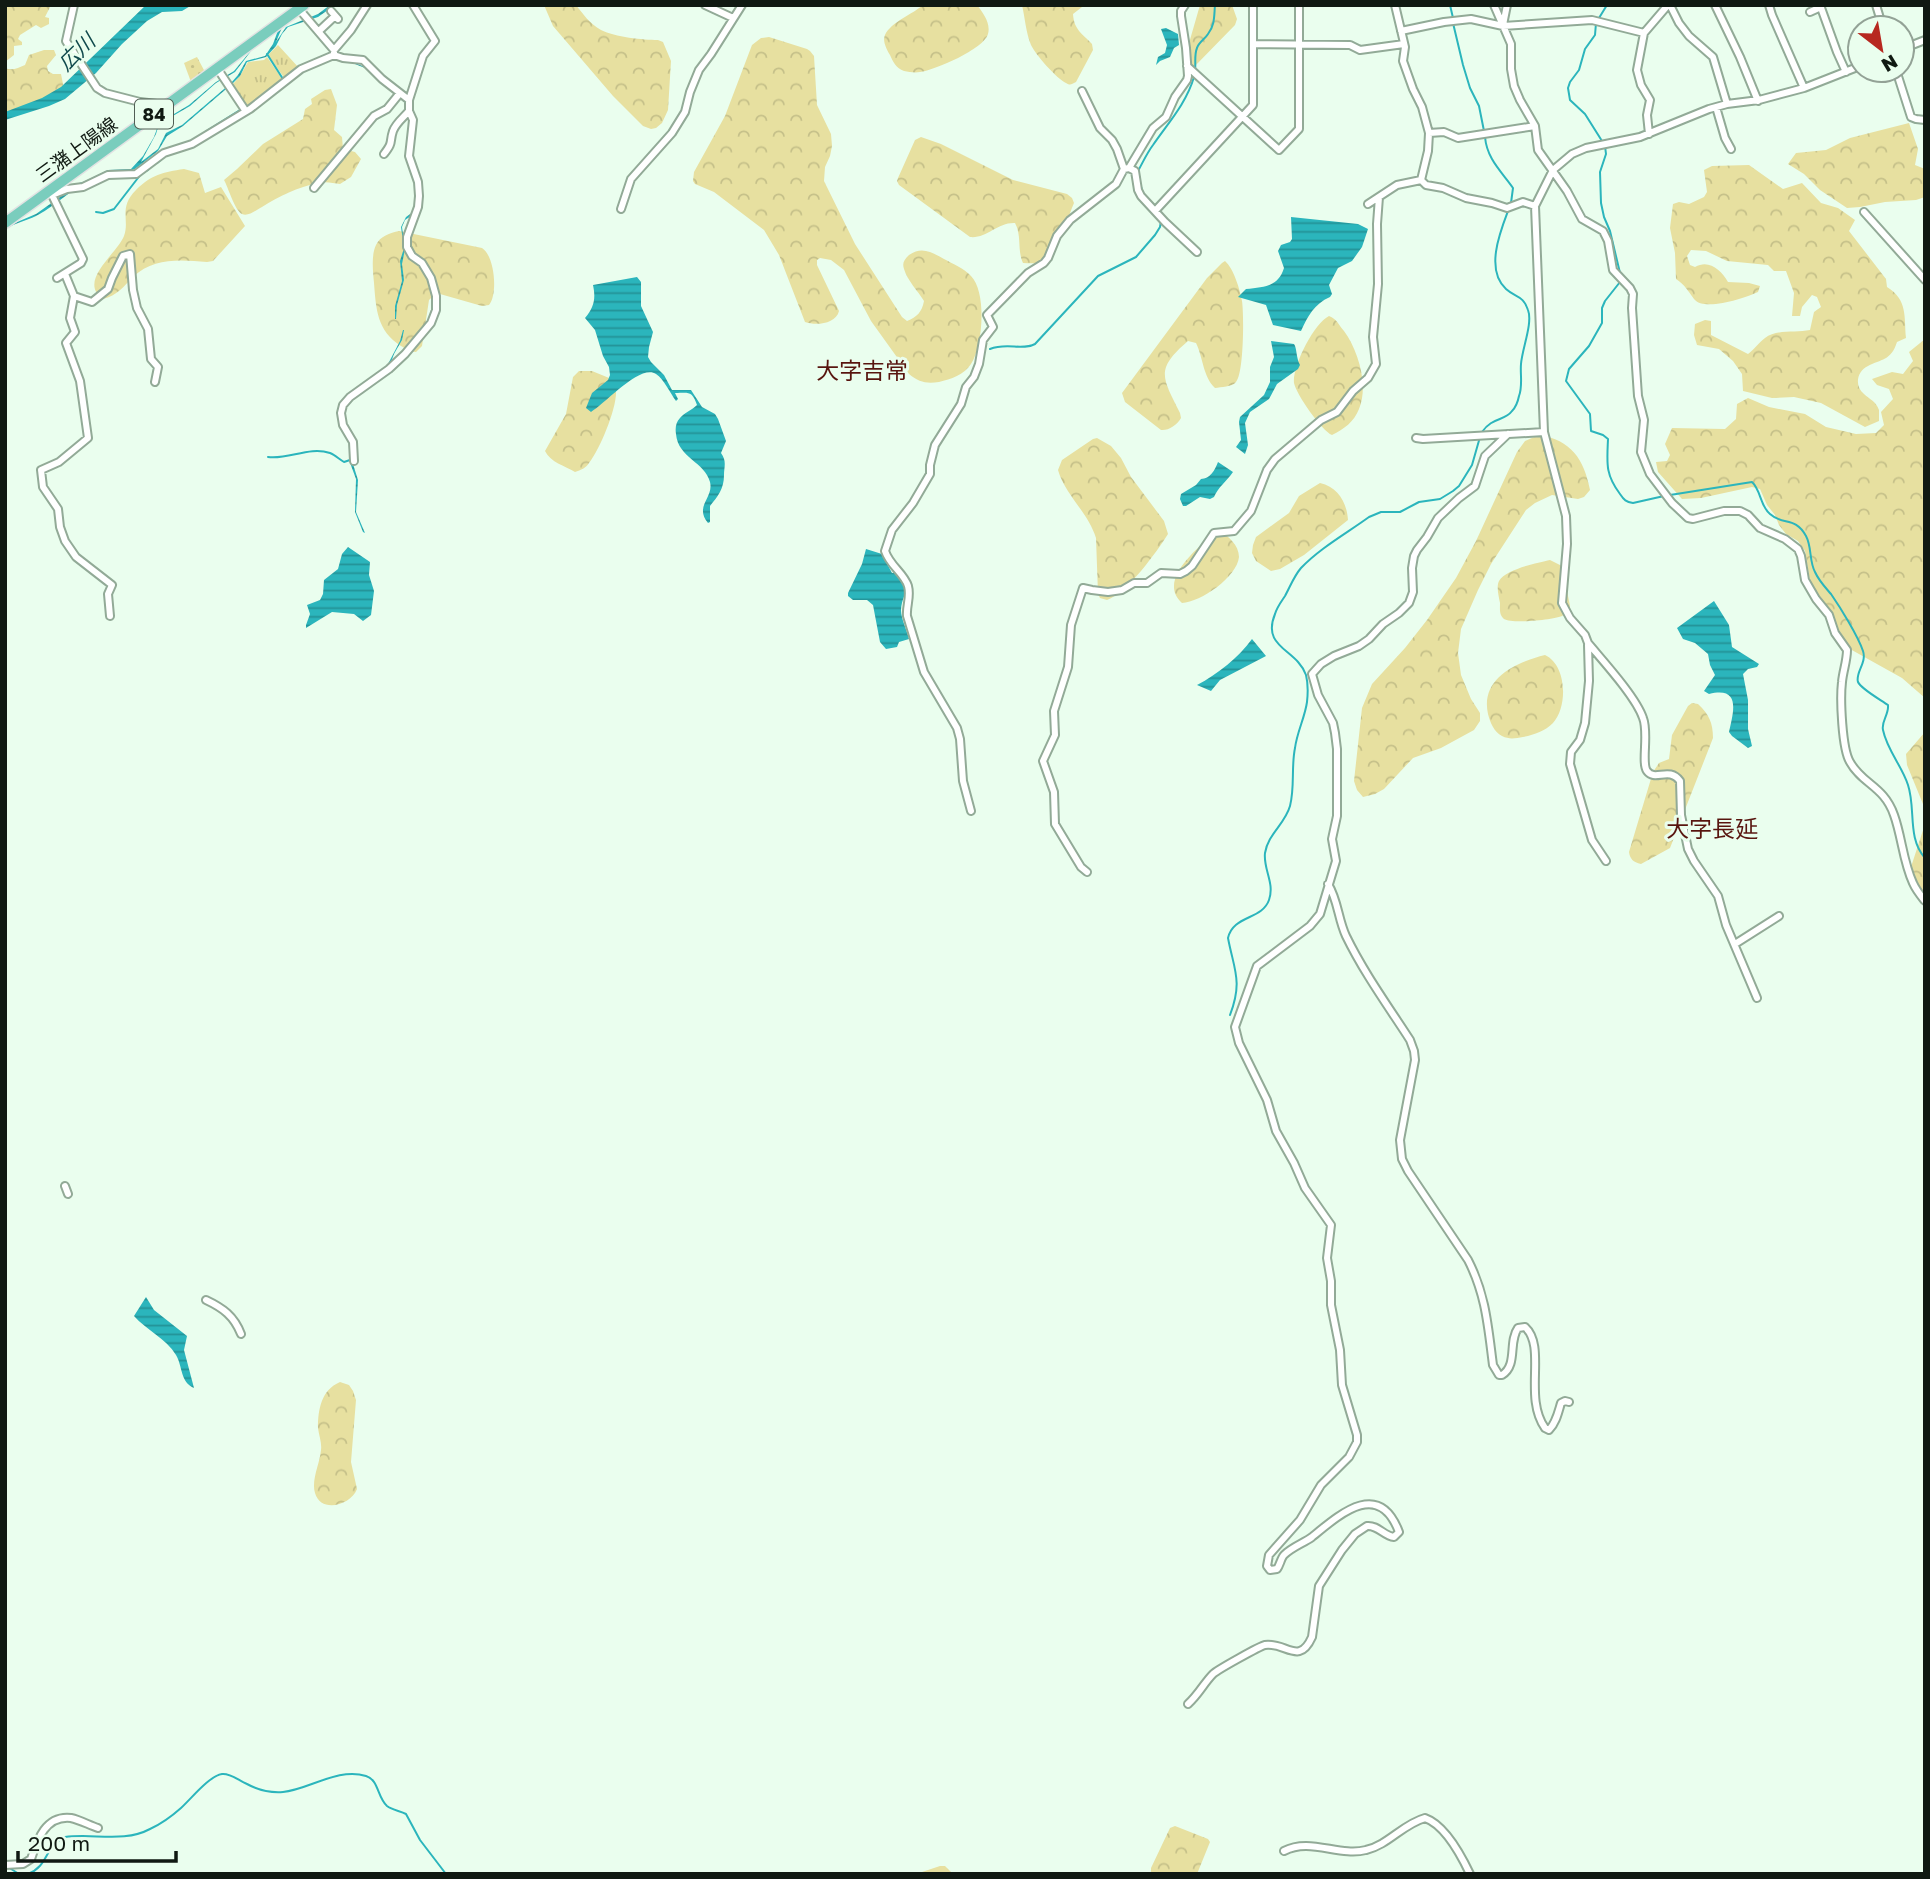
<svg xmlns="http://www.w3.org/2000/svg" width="1930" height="1879" font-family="'Golos Text','Noto Sans JP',sans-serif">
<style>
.grass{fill:url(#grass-tufts)}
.forest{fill:url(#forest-crowns)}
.garden{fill:url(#garden-dots)}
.water{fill:url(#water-rules)}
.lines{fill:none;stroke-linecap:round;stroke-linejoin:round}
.stream{stroke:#2bb5bc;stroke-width:2}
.street-casing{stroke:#92aa97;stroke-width:10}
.primary-casing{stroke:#e2e3e3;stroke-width:13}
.street{stroke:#fff;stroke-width:6}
.primary{stroke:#7acdbd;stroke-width:10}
.labels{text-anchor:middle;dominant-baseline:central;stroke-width:6;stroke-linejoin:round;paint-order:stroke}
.shield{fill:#eafeee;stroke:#515e54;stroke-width:2}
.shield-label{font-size:18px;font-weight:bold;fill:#101912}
.street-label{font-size:19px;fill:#101912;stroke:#eafeee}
.water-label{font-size:21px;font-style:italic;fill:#114a4d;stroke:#eafeee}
.quarter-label{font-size:23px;fill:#58150f;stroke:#eafeee}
</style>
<defs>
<pattern id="grass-tufts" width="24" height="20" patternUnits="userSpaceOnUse" patternTransform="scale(1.75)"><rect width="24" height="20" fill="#e7e0a0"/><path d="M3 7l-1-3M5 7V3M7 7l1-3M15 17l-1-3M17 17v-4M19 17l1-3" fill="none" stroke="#c5c089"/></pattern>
<pattern id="forest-crowns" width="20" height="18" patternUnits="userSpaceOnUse" patternTransform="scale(1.75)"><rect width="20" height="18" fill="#e7e0a0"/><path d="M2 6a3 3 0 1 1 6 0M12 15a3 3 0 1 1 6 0" fill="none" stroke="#c5c089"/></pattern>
<pattern id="garden-dots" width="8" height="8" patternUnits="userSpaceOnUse" patternTransform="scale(1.75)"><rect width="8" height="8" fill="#e7e0a0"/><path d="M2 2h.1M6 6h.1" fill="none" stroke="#c5c089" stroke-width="1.8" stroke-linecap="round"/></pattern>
<pattern id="water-rules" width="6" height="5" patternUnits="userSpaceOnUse" patternTransform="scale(1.75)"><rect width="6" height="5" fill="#2bb5bc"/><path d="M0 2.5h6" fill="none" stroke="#239297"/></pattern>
</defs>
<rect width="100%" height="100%" fill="#eafeee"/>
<!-- grass -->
<path class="grass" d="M278 45 299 68 285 79 268 55Z
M267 57 283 80 249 106 246 105 233 84 240 76 248 62 264 60Z"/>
<!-- forest -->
<path class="forest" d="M5 5H51L45 17 49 18V24L41 28 36 25 20 35 18 39 22 42V45L14 46V55L5 62Z
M544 5H576C583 14 590 24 601 30 615 37 643 40 658 40L663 42 671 61 668 110 662 123 656 128 651 129 643 126 613 96 553 26Z
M923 5H977C983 13 991 23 988 34 984 49 935 70 920 72 915 73 909 72 904 71 896 68 893 62 890 55 887 50 882 41 885 35 891 22 913 14 923 5Z
M1022 5H1088L1082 7 1073 14C1074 30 1082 33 1092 44L1093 50 1076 82C1071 84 1071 86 1066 83 1057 79 1035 54 1031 45 1026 33 1025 18 1022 5Z
M1200 5H1232L1237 19 1235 25 1194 67 1187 70 1183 64Z
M769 37 807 49 810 51 814 56 817 105 831 134 832 146 830 156 825 167 824 181 855 244 902 317 907 321C917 317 922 312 924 301 918 291 907 280 904 269 902 263 904 260 909 255 922 246 931 252 944 259 953 264 964 268 971 276 987 292 983 346 971 364 964 375 951 379 939 382 926 384 919 382 909 374L871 321 844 270 831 260 820 258 817 260V265L839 311C836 324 816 326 805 322L779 255 764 230 714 192 695 184 693 181 694 172 725 116 752 45 761 38Z
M44 50H54L56 55 47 66 48 71 53 74H61L64 89 15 112 5 114V68C12 71 18 68 25 65L29 55Z
M331 89 337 105 334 130 342 137 343 149 355 152 361 159 351 177 340 184C333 183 326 181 318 183 298 187 279 196 262 207 256 210 248 217 242 214 235 211 228 187 224 180L237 169 263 144 303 119 305 109 312 104 311 99 325 90Z
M1909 123 1918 149 1915 165 1925 169V197L1916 200 1885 202 1860 207 1847 208 1820 190 1804 174 1788 164 1796 153 1826 150 1850 138Z
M921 137 941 144 1013 180 1067 194 1072 198 1074 203C1067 220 1057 252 1040 262 1035 264 1029 263 1023 263 1017 250 1022 236 1015 223 998 222 986 239 970 237L899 185 897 181 898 178 915 140Z
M1749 165 1783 189 1802 183 1821 203 1838 208 1855 220 1849 231 1886 279 1887 287C1908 300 1904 317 1906 338L1897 342C1891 361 1881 359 1868 366 1857 371 1854 386 1864 394 1869 399 1876 401 1879 410 1879 411 1879 420 1879 421L1865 427 1821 403 1794 397 1772 398 1743 391 1742 374 1733 361 1719 349 1697 345 1694 335 1695 324 1705 320 1711 321V335L1748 354C1755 349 1758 343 1765 338 1776 329 1796 333 1810 330L1814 312 1821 307 1817 297 1812 295 1802 307 1800 316H1792L1794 293 1786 271H1774L1768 265 1727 261 1706 251 1691 250 1687 256 1690 265 1695 267C1709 259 1721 270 1728 282L1749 283 1760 286 1758 292C1745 298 1704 312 1694 299 1688 291 1685 285 1676 279L1675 253 1670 228 1673 204 1679 202 1689 204 1704 197 1707 192 1704 170 1712 166Z
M184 169 199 173 205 193 221 187 245 226 213 261 207 262C181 260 154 257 133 277 124 286 117 296 103 299 77 281 117 254 124 236 130 220 118 208 136 190 151 175 163 172 184 169Z
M399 231 482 248C495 256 498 295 489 305L482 306 440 294H435L429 300 422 346 416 352C410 352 406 349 401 346 377 331 376 309 374 283 373 272 371 255 376 245 380 236 390 233 399 231Z
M1225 261C1234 269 1240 290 1242 301 1244 314 1244 373 1236 382 1232 387 1221 387 1215 388 1203 377 1203 357 1196 343L1188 341C1154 370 1163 378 1180 413L1181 418C1177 425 1168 431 1161 430L1125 402 1122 393 1207 278 1222 263Z
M1329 316C1337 319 1338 324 1344 331 1358 350 1369 385 1359 409 1354 422 1344 429 1332 435 1322 431 1296 394 1294 383 1292 367 1314 323 1329 316Z
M1925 339V698L1902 678 1850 649 1810 581 1805 551 1798 541 1786 534 1779 525 1775 515 1767 505 1760 489 1752 487 1701 498 1682 499 1658 472 1656 462 1667 461 1670 455 1665 444 1672 428 1725 429 1736 419 1737 404 1748 398 1769 407 1805 414 1826 427 1856 434 1876 433 1884 425 1881 412 1893 399 1889 389 1877 385 1872 379 1892 372 1903 374 1913 361 1909 352Z
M579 371H592L614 380C614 382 616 388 616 391 617 408 600 449 589 463 586 468 581 470 575 472 565 466 550 462 545 451L566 414 573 377Z
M1539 435C1571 440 1584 459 1590 490L1584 497 1578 499 1552 495 1535 503 1526 510 1491 564 1478 590 1461 629 1458 653 1461 675 1471 699 1480 713V721L1474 730 1441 748 1413 758 1384 789 1375 794 1363 797 1357 790 1354 781 1362 708 1372 684 1405 648 1427 620 1456 578 1476 541 1517 452 1525 441Z
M1097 438 1111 446 1121 458 1131 477 1164 521 1168 534C1156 553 1128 592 1107 600L1100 598 1098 594 1096 538C1088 512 1065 495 1058 470L1062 460 1093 439Z
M1320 483C1338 487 1347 503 1348 520L1304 555 1280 569 1271 571 1256 561 1252 553 1253 545 1256 537 1289 513 1299 496Z
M1220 531C1228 536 1239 545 1239 557 1237 577 1201 602 1182 603 1156 580 1200 546 1216 532Z
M1550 560 1562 566 1570 606C1568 610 1568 612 1564 615 1556 620 1512 624 1504 619 1499 615 1500 609 1500 603 1499 597 1496 587 1499 581 1506 569 1537 563 1550 560Z
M1545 655C1567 665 1568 707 1553 723 1545 731 1534 735 1523 737 1516 738 1510 740 1502 736 1494 732 1490 722 1488 714 1480 678 1517 662 1545 655Z
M1692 703 1698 704C1709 714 1713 723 1713 738L1670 848 1641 864C1633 862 1630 859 1629 852L1653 772 1659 763 1669 759 1672 735 1688 706Z
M1925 732V809L1907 765 1906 754Z
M1925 824V898L1915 883 1911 867Z
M340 1382 349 1385 353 1391 356 1400 351 1462 357 1489C351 1505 321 1514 315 1493 311 1480 320 1463 321 1450 322 1443 319 1436 318 1428 318 1410 321 1390 340 1382Z
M1175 1826 1208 1839 1210 1842 1197 1874H1151V1868L1170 1828Z
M940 1866H945L953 1874H916Z"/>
<!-- garden -->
<path class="garden" d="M197 57 205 72 191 82 184 63Z"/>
<!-- water -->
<path class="water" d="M146 5H192L182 11 162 12 147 21 122 44 96 73 65 99 49 106 5 120V112L42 98 61 87Z
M310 5H312L283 25 276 42 286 27 318 14 330 5H335L318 17 288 27 282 34 276 46 266 57 247 62 240 76 232 84 183 126 167 136 158 151 135 169C124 174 113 170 102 174 76 184 59 204 36 216 26 221 14 223 5 230L10 225 36 214 67 192 55 191 56 189 83 182 108 170 131 169 143 156 154 137 159 123 189 105 216 82 234 71 258 42 235 72 216 83 190 106 159 124 156 134 141 162 158 149 166 133 182 125 231 83 238 75 246 61 265 56 273 44 280 25Z
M1166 28 1178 34 1179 45 1174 48 1170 57 1160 61 1156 65 1158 57 1165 53 1167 45 1161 29Z
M355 63 367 68 413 108 414 115 409 132V156L417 183V202L414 214 405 220 402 227 405 249 402 264 404 280 397 305 396 319H395V306L402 281 400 261 404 248 401 227 406 217 413 212 416 199 415 183 409 163 407 148 408 133 413 115 412 109 365 68 355 64Z
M1291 217 1358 224 1368 229 1362 247 1352 261 1338 268 1329 285 1332 294 1330 297C1314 304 1308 316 1301 331L1273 325 1266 305 1238 297 1246 289C1264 287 1278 287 1284 268L1278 251 1281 245 1290 242 1292 239Z
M637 277 641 282V306L653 332 649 347 648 357 651 362 664 375 672 390H691L702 407 715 414 718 419 726 441 721 453C727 461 724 467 724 475 724 489 718 496 710 506V522L708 523C694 506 714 498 710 482 705 462 678 458 676 434 675 428 676 422 680 418 684 413 692 410 697 405 692 390 688 393 675 393L678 399 676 401C670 393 664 379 656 374 640 364 606 403 591 412L586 408 592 393 608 380 610 375 609 367 603 356 595 330 585 318C594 307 596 299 593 285Z
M403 330H404L402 340 394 354 390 365 341 407 350 441 353 464 358 480 356 512 365 533 363 532 355 512 356 479 349 460V444L339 422 338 410 343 400 348 394 376 375 388 364 400 341Z
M1271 341 1294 344C1297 348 1296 358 1300 365L1298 369 1277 384 1269 399 1250 412 1245 423 1248 445 1245 454 1236 447 1241 440 1239 422 1240 417 1264 395 1270 382V367L1274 357Z
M1218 462 1233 472C1227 481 1218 487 1214 497L1210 499 1200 497 1186 506H1183L1180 499 1181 494 1196 485 1201 479C1210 479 1215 470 1218 462Z
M348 547 370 562 369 575 374 591 371 615 363 621 354 614 332 612 306 628V625L310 614 307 605 320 600 323 594 324 580 338 569 342 554Z
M866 549 882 554 892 573 897 572C914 590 902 592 901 610 901 619 907 630 909 639L899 642 897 647 886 649 880 642 873 605 867 600H853L848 596V593L862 564Z
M1714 601 1729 625 1732 647 1759 664 1757 667 1748 669 1743 674 1748 700V729L1752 746 1748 748 1732 736 1729 732C1733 713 1742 686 1709 694L1704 691 1715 675 1710 665 1708 654 1695 643 1683 639 1677 628Z
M1252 639 1266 656 1220 680 1211 691 1197 685C1218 674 1238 658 1252 639Z
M146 1297 154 1310 187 1336 184 1350 194 1388C180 1382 183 1367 176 1355 166 1338 146 1330 134 1316Z"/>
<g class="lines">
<!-- stream -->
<path class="stream" d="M1450 5 1453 18
M1599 18 1607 5
M1453 23 1463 65 1470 88 1479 106 1484 131
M1596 23 1595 35 1585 49 1579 70 1570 82 1568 88 1570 100 1585 114 1602 141
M267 54 283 79
M1195 71C1196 64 1194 55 1197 48 1199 42 1205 39 1208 34 1215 25 1214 16 1215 5
M205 132 240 110
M1485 137C1487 159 1501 171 1513 188L1511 203
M1605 146 1606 154 1600 172 1601 203 1604 217 1610 231 1620 273
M176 152 184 150
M157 163 164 157
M1138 171C1143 162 1147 153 1153 145 1168 123 1186 104 1194 77
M1140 183 1143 194
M96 212 103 213 114 209 141 174 148 170
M1620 282 1605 301 1602 308V323L1589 346 1569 369 1566 381 1590 414 1591 431 1603 435 1608 439C1607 463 1605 474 1620 494 1624 500 1626 502 1633 503L1664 496
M990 349C1007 342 1022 351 1035 344L1098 276 1136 257 1155 235 1160 227 1161 221
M1482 432C1492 417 1505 421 1512 411 1515 408 1518 401 1519 396 1523 386 1520 374 1521 364 1522 349 1533 323 1528 310 1523 295 1516 298 1506 289 1485 270 1500 232 1508 211
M268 457C288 460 309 446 330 453 335 455 339 459 344 462L350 460
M1670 495 1752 482C1761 490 1760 506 1770 514 1783 526 1795 516 1806 536 1812 547 1809 561 1815 572 1819 581 1825 587 1831 594 1840 607 1858 636 1863 651 1867 663 1855 673 1858 682 1861 689 1881 700 1888 705 1889 715 1881 721 1883 730 1887 750 1902 766 1908 785 1916 809 1907 838 1925 858
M1230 1015C1243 981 1234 970 1228 938 1233 915 1262 920 1269 900 1275 883 1263 869 1265 853 1268 834 1285 824 1290 806 1295 787 1291 767 1295 748 1297 732 1305 717 1307 702 1308 693 1308 683 1306 675 1297 649 1261 648 1275 614 1277 607 1281 602 1285 596 1290 587 1294 576 1301 568 1320 548 1347 533 1369 517L1381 512H1400L1419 502 1440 499 1453 491 1459 486 1472 465 1480 437
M8 1867 19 1874
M28 1874C49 1866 44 1846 65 1837 93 1833 124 1843 150 1829 161 1824 172 1816 181 1808 191 1799 209 1776 222 1774 231 1773 239 1781 247 1784 258 1790 270 1793 283 1792 308 1790 338 1767 366 1776 379 1780 377 1797 387 1806 392 1810 400 1811 406 1814L420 1840 446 1874"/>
<defs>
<path id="street" d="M74 5 66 41 97 88 105 93 140 102 165 105
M705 5 733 18
M1395 5 1405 47 1403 61 1413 89 1422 107 1429 133 1428 151 1421 180
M1494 5 1511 44V69L1514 86 1520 100 1535 126 1538 150 1567 191 1582 219 1603 231 1608 241 1613 270 1630 288 1633 294 1632 308 1638 396 1644 420 1641 452 1650 474 1672 503 1688 518 1693 519 1724 511H1740L1748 515 1760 528 1785 539 1798 549 1801 556 1805 580 1816 599 1829 615 1835 633 1847 650C1847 661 1843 671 1842 682 1840 699 1842 749 1850 762 1862 784 1884 786 1894 815 1902 837 1903 862 1913 883 1916 890 1921 896 1925 901
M1670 5 1679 23 1689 36 1713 57 1727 104
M1715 5 1740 57 1758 101
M1769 5 1772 15 1804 88
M1820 5 1837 52 1846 72
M1876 5 1883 28
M299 9 334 50
M331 11 338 19
M1810 12 1821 7
M1503 25 1507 5
M319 31 335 16
M1401 31 1444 22 1471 19 1503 26 1592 20 1644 33
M1253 44 1350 45 1360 50 1404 44
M1902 49 1925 40
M334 55V50L351 30 367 5
M1187 66 1279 150 1299 129V5
M217 68 245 110
M1896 70 1911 117 1916 119 1925 120
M1716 107 1725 138 1731 149
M158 111 161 122
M1429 133 1444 132 1458 138 1535 126
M1649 134 1647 115 1650 100 1641 85 1637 70 1644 33 1668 5
M384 154C394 141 389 143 393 131 396 123 404 117 409 111
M1129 168 1135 171 1138 190 1141 196 1165 222 1197 252
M1124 169 1129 168 1153 128 1166 117 1175 97 1187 80 1188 76 1186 48 1181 16V11L1185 5
M314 188 374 116 387 109 400 93
M51 193 83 259 81 263 57 278
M52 195 67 189 83 187 108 175 136 174 164 153 192 144 250 109 301 69 334 55 343 58 363 60 382 79 409 100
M1368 204 1397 185 1421 180 1426 185 1443 188 1466 198 1492 203 1507 208 1523 202 1535 206
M621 209 631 179 672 133 685 112 690 92 699 70 711 54 742 5
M1155 211 1253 105V5
M1864 212 1925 280
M65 274 74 296 70 318 75 332 66 343 80 381 88 438 59 462 41 470 43 487 58 509 60 527 65 541 76 557 112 585 108 594 110 616
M74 296 92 302 108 289 112 278 123 256 130 254 133 290 137 308 148 329 151 359 158 367 155 382
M1416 438 1423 439 1544 432
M354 461 353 442 343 425 341 413 343 405 350 397 389 369 405 354 431 323 436 310V296L431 278 422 263 412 256 407 247V237L418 207 419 196 418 182 409 156 413 120 409 111V100L423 56 435 41 413 5
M1588 645 1589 681 1585 723 1580 740 1571 752 1570 764 1592 840 1606 861
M971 811 963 781 960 739 957 728 924 672 907 616C906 606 911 597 908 586 904 573 890 566 885 551L892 530 913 503 930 474V465L935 445 961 404 966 387 974 377 979 364 983 340 993 327 987 315 1028 273 1044 263 1048 258 1057 236 1070 220 1116 184 1124 169 1117 149 1112 140 1100 128 1082 91
M1087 872 1081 867 1055 824 1054 792 1043 761 1055 735 1054 711 1068 667 1071 625 1083 588 1092 590 1108 592 1122 590 1134 583H1147L1161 573 1180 574 1186 571 1192 566 1214 533 1234 531 1251 511 1267 470 1275 459 1321 420 1337 412 1353 391 1368 378 1376 364 1373 337 1378 284 1377 224 1379 197
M1328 884C1338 900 1338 919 1346 936 1364 973 1388 1006 1410 1040L1414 1051 1415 1060 1400 1140 1402 1159 1408 1171 1468 1260C1486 1295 1488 1327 1493 1365L1499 1375H1502C1518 1365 1508 1342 1518 1328L1525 1327C1547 1347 1523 1397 1545 1428L1549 1430C1556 1423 1558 1413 1561 1403L1565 1401 1569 1402
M1735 944 1779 916
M1757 998 1726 925 1718 896 1694 861 1688 849 1681 815 1680 781C1669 766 1655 782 1647 771 1641 763 1649 733 1643 718 1636 697 1603 661 1588 643L1585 635 1570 618 1562 603 1567 544 1566 516 1544 432 1535 206 1553 170 1572 154 1586 148 1640 137 1709 109 1727 104 1759 100 1804 88 1860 66
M65 1186 68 1194
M206 1300C223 1308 234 1316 241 1334
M1188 1704C1199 1694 1204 1683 1213 1674 1217 1670 1260 1646 1265 1645 1286 1642 1299 1666 1312 1637L1319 1586 1342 1550 1355 1534 1367 1526C1378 1525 1384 1536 1394 1537L1399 1532C1379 1479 1340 1514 1312 1537 1304 1543 1292 1547 1284 1555 1281 1558 1280 1565 1277 1569L1270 1570 1267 1566 1269 1555 1300 1520 1321 1485 1349 1457 1357 1442V1435L1342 1385 1340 1350 1331 1305V1281L1327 1258 1331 1225 1305 1188 1294 1163 1276 1131 1267 1100 1239 1043 1235 1027 1257 966 1310 926 1320 914 1336 861 1332 839 1337 816V749L1335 733 1333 723 1318 695 1312 674 1321 664 1334 656 1359 646 1369 639 1383 624 1399 613 1409 603 1413 592 1412 568 1414 556 1417 550 1427 537 1438 518 1459 498 1475 486 1485 456 1508 434
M1284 1851C1310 1837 1339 1857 1366 1850 1388 1845 1403 1824 1425 1818 1445 1825 1461 1855 1470 1874
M5 1865 23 1864 31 1859C37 1841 45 1815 71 1818 80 1820 89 1825 98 1828"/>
<path id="primary" d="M5 223 304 5"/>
</defs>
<!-- street casing -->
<use href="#street" class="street-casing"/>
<!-- primary casing -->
<use href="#primary" class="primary-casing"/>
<!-- street -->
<use href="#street" class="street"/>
<!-- primary -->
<use href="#primary" class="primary"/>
</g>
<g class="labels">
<!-- shield labels -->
<rect class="shield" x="135" y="99.5" width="38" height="29" rx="5"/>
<g class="shield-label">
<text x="154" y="114">84</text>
</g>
<!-- street labels -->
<g class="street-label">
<text transform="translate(76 149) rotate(-36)">三潴上陽線</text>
</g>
<!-- water labels -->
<g class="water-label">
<text transform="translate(76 52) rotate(-44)">広川</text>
</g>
<!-- quarter labels -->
<g class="quarter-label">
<text x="862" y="370">大字吉常</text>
<text x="1712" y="828">大字長延</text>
</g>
</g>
<!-- border -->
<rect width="1930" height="1879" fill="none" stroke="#101912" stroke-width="14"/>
<!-- north arrow -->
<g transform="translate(1881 49) rotate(149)"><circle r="33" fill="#eafeee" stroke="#93a296" stroke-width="2"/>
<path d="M0-5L12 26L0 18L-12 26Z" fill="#b72820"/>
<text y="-10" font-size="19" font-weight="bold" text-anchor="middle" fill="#101912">N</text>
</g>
<!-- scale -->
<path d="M18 1851v10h158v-10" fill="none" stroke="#101912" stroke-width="3.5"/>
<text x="28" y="1851" font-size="21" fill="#101912" stroke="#eafeee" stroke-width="5" paint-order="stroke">200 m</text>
</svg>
